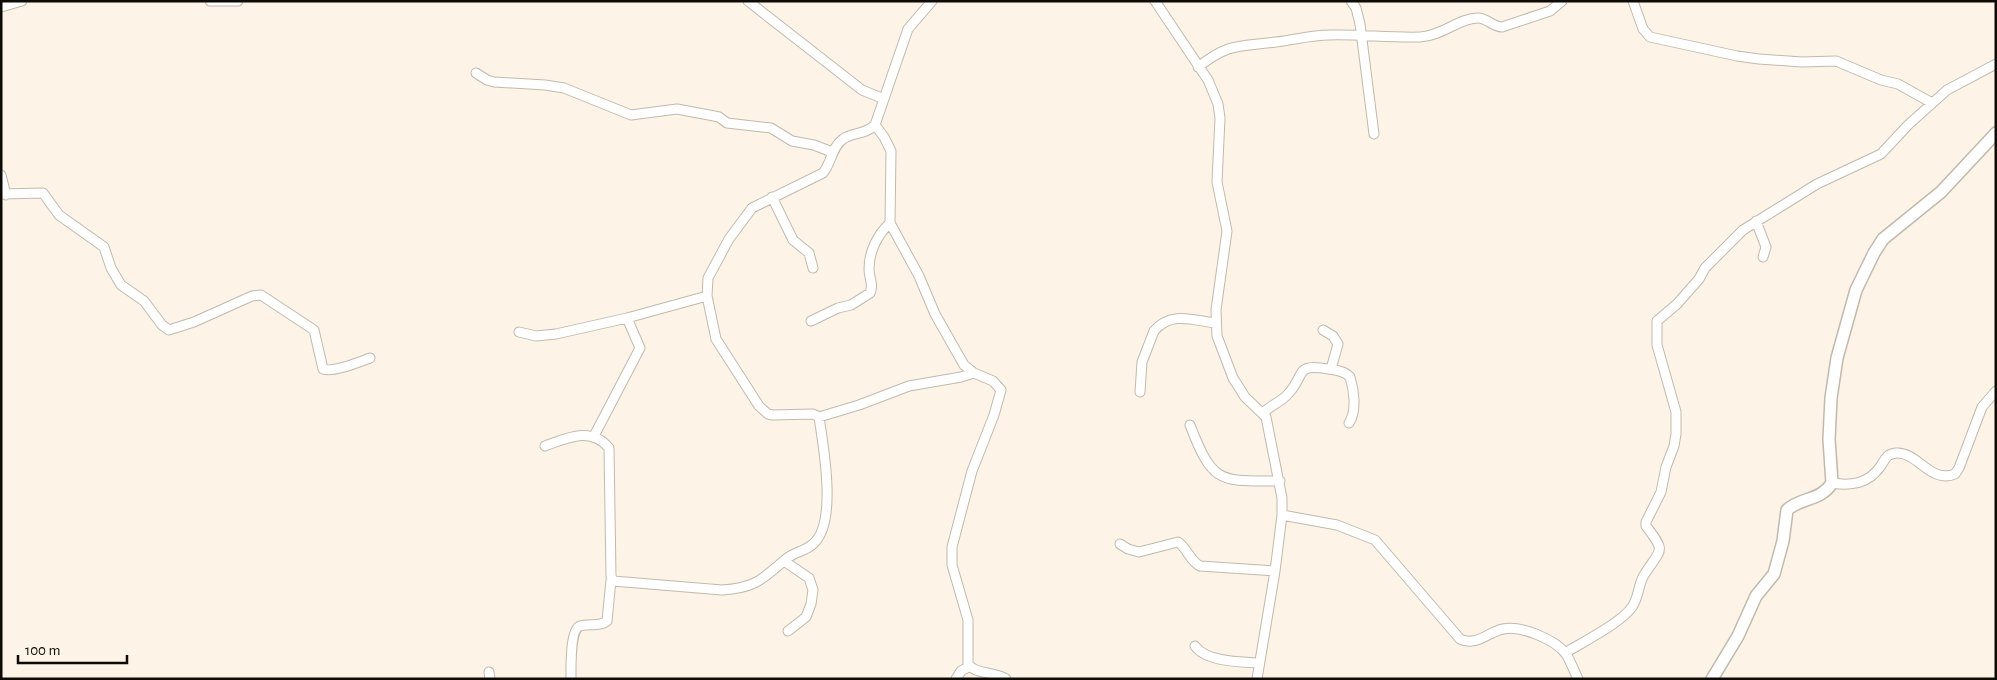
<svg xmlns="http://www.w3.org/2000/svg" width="1997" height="680" font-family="'Alegreya Sans',sans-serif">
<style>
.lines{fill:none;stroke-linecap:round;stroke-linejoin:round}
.street-casing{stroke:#c2b9ad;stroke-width:11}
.secondary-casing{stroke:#c2b9ad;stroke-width:14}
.street{stroke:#fff;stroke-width:9}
.secondary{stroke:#fff;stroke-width:11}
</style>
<rect width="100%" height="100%" fill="#fdf3e7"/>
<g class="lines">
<defs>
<path id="street" d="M210 1H238
M748 1 862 90 884 99
M1155 1 1208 80 1218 104 1220 118 1217 182 1227 231 1216 310 1217 336 1233 378 1245 397 1266 417 1282 498V515L1275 571 1257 679
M1351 1 1356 8 1360 24 1374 134
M1633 1 1643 29 1650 37 1737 56 1759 59 1802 62 1836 61 1881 80 1898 84 1932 103
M1 7 22 1
M1198 67C1230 42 1239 47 1276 42 1294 40 1311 35 1329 35 1359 34 1390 38 1420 37 1442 36 1459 18 1478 18 1487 18 1493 27 1502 27L1550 11 1562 1
M476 73 487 80 494 82 545 85 564 88 631 115 677 109 709 115 719 117 727 123 771 128 792 141 814 145 832 152
M875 125 884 137 891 151 890 223 919 276 935 314 964 365 974 373 993 381 1001 390 994 415 972 471 952 547V565L968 620V664C976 675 995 671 1006 679
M1 175 6 195
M1 194 43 193 59 215 104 247 111 268 121 285 144 301 162 325 169 330 194 322 252 296 261 295 314 330 323 369C333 373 359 362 370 358
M772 197 793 240 809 253 813 268
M1756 221 1766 247 1763 257
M811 321 838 308 851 305 870 293C874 285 869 278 869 269 869 252 877 235 890 223
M1323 330 1333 336 1338 344 1331 369
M519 332 536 336 556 334 627 318 707 296
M1140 392 1142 362 1154 331C1171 311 1192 320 1215 323
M1263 413C1271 405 1281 402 1288 394 1306 375 1294 363 1328 369 1336 370 1345 371 1350 377 1354 390 1357 411 1349 423
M819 417 859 405 909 386 961 377 974 373
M1190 425C1213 485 1220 481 1280 481
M594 436 640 348 627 318
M545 446C567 438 591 426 609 448L611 576 613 581 722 590C756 588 762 579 786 559 794 552 806 551 813 544 838 523 823 445 819 417L813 414 773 415 768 414 759 406 716 339 707 296 708 278 729 239 752 208 823 173C832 162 831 148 843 139 853 132 865 135 875 125L908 29 932 1
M1832 483C1851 486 1868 484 1880 467 1885 460 1886 454 1896 453 1917 451 1930 484 1955 474L1959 468 1982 407 1996 391
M1282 515 1337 525 1375 540 1460 639C1476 647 1488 632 1503 629 1521 625 1556 640 1566 654 1571 662 1574 671 1578 679
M1120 544 1128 549 1139 552 1178 542C1187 548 1190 561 1200 566L1275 571
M784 561 809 578 813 590 811 604 806 617 788 631
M1195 646C1206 662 1241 662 1259 663
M1565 653C1583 642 1621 623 1632 607 1639 597 1638 585 1644 575 1661 548 1667 553 1646 526V522L1661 492 1666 467 1674 446 1676 434V412L1657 345V321L1677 304 1699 279 1705 268 1743 230 1817 184 1881 154 1908 125 1947 90 1996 64
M489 672 490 679
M571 679C571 669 570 629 580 626 589 623 600 627 607 621L611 580
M956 679 961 671 970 666"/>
<path id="secondary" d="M1712 679 1738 636 1756 596 1774 574 1783 541 1787 510C1801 497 1821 501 1832 483L1829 439 1831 398 1837 358 1856 290 1874 253 1883 239 1941 192 1996 133"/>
</defs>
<!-- street casing -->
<use href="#street" class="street-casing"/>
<!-- secondary casing -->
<use href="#secondary" class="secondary-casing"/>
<!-- street -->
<use href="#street" class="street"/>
<!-- secondary -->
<use href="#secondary" class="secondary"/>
</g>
<!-- border -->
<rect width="1997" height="680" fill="none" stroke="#0e0b07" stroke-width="5"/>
<!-- scale -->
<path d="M18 655v8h109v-8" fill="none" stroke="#0e0b07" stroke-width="2.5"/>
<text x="25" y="655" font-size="15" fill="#0e0b07" stroke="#fdf3e7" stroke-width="4" paint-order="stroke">100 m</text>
</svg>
